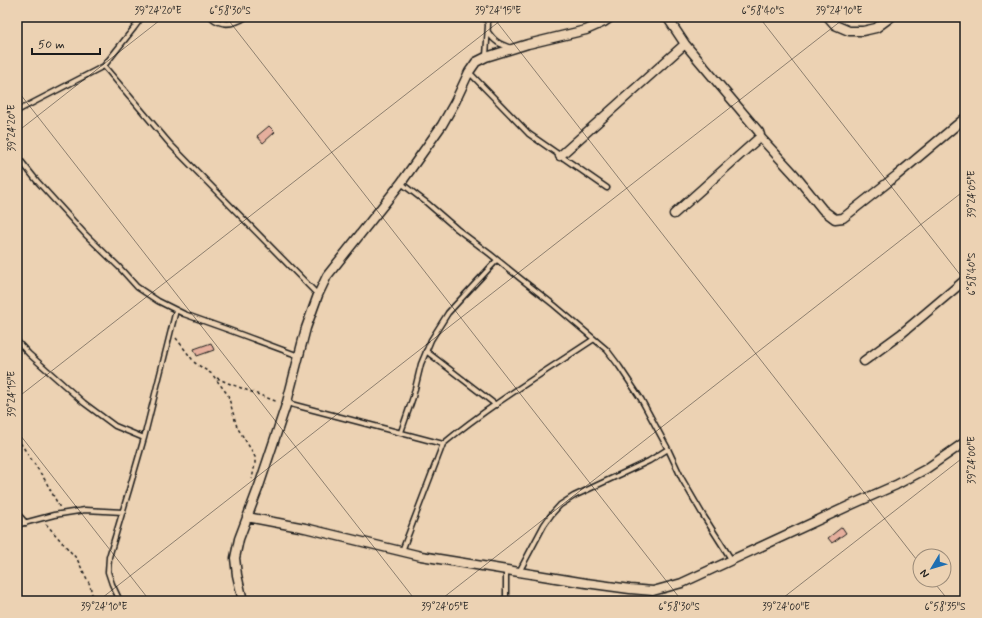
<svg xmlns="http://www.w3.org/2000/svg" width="982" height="618" font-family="Mynerve,sans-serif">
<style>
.building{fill:#e6af9d;stroke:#1c1c1c}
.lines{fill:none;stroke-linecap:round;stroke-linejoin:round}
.service-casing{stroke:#1c1c1c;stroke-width:7}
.minor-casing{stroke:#1c1c1c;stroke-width:11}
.path{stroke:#1c1c1c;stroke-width:1.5;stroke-dasharray:3 3;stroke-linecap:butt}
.service{stroke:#ecd2b3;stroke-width:4}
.minor{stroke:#ecd2b3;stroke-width:8}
.ticks{fill:none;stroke:#1c1c1c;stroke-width:1;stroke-opacity:0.45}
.neatline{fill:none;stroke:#1c1c1c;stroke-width:1.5}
.ticks-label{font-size:10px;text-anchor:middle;fill:#1c1c1c}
</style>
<rect width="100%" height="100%" fill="#ecd2b3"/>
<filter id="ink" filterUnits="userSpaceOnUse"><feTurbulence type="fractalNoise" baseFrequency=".025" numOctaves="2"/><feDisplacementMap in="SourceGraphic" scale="8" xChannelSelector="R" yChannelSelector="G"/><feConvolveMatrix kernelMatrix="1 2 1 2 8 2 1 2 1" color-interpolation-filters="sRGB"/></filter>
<g filter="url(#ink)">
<!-- building -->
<path class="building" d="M269 126 275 132 263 143 257 136Z
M211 343 214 350 197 356 194 349Z
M842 527 846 533 832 543 828 538Z"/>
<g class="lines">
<defs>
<path id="service" d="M211 17C222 27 235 24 246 17
M486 17 488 25 486 56
M488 32C495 42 499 44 511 48
M104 66 170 144 318 295
M469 72 529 134 607 188
M17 111 104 66 134 28 142 17
M17 156 37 181 86 235 119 267 137 287 158 301 184 314 229 330 299 356
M401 183 427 203 457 229 490 254 521 279 554 305 607 350 619 366 641 399 668 449 682 479 703 515 731 559
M17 341 29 354 84 403 115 426 144 438
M426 351 496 405
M287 403 443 444
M401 432 413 397 421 364 431 340 448 313 497 260
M17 513 26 523
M17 526 20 524 54 515 85 510 123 512
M402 551 443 444C490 405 543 373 594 339
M506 570V601
M519 572 544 525 551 515 560 505 574 496 649 461 668 449
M120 601 112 584 108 572 109 557 129 490 144 438 176 310"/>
<path id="minor" d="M667 17 685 44 759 132 760 135V137L674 214
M828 17 835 25 849 31H863L876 28 891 17
M760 137 794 174 823 210 835 219 843 218 896 176 965 118
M560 156 685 44
M864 361 901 334 965 280
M247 517 305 528 421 556 586 583 630 589 653 591 682 583 853 504 896 485 926 469 965 442
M243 601 237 575 235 558 239 539 259 486 287 402 306 328 318 295 327 276 401 183 442 125 455 102 469 72 476 62 486 57 528 44 586 30 604 22 611 17"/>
</defs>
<!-- service casing -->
<use href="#service" class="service-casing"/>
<!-- minor casing -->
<use href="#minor" class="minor-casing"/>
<!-- path -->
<path class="path" d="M176 338 195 363 212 374 228 395 237 427 252 451 255 457V464L252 479
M217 378 228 383 278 402
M17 438 45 480 60 508
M46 524 77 559 90 585 92 595 93 601"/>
<!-- service -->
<use href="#service" class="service"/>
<!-- minor -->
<use href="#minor" class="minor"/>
</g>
</g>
<!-- ticks -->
<path class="ticks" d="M226 17 682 601M493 17 920 564M759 17 965 281M17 90 416 601M17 132 164 17M17 398 505 17M17 431 150 601M932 580 949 601M98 601 846 17M439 601 965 190M779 601 965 456"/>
<!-- margin -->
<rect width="982" height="618" fill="none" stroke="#ecd2b3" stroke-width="44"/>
<!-- north arrow -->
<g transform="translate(932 568) rotate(232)"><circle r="19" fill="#ecd2b3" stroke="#998977"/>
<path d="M0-3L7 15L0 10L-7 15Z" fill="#1f6fb2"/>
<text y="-6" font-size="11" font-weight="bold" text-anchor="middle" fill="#1c1c1c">N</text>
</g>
<!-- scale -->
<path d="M32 48v6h68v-6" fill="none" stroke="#1c1c1c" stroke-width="2"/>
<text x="38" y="48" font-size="12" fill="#1c1c1c" stroke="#ecd2b3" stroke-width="3" paint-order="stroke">50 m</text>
<rect x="22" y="22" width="938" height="574" class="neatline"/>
<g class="ticks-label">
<text x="158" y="14">39°24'20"E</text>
<text x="230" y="14">6°58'30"S</text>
<text x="498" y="14">39°24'15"E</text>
<text x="763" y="14">6°58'40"S</text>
<text x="839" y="14">39°24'10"E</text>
<text transform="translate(11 128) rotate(-90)" y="4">39°24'20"E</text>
<text transform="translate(971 194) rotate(-90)" y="4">39°24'05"E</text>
<text transform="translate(971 274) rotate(-90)" y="4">6°58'40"S</text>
<text transform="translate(11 394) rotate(-90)" y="4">39°24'15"E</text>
<text transform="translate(971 460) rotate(-90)" y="4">39°24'00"E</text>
<text x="104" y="610">39°24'10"E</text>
<text x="445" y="610">39°24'05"E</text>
<text x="679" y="610">6°58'30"S</text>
<text x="786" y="610">39°24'00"E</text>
<text x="945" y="610">6°58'35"S</text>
</g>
</svg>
